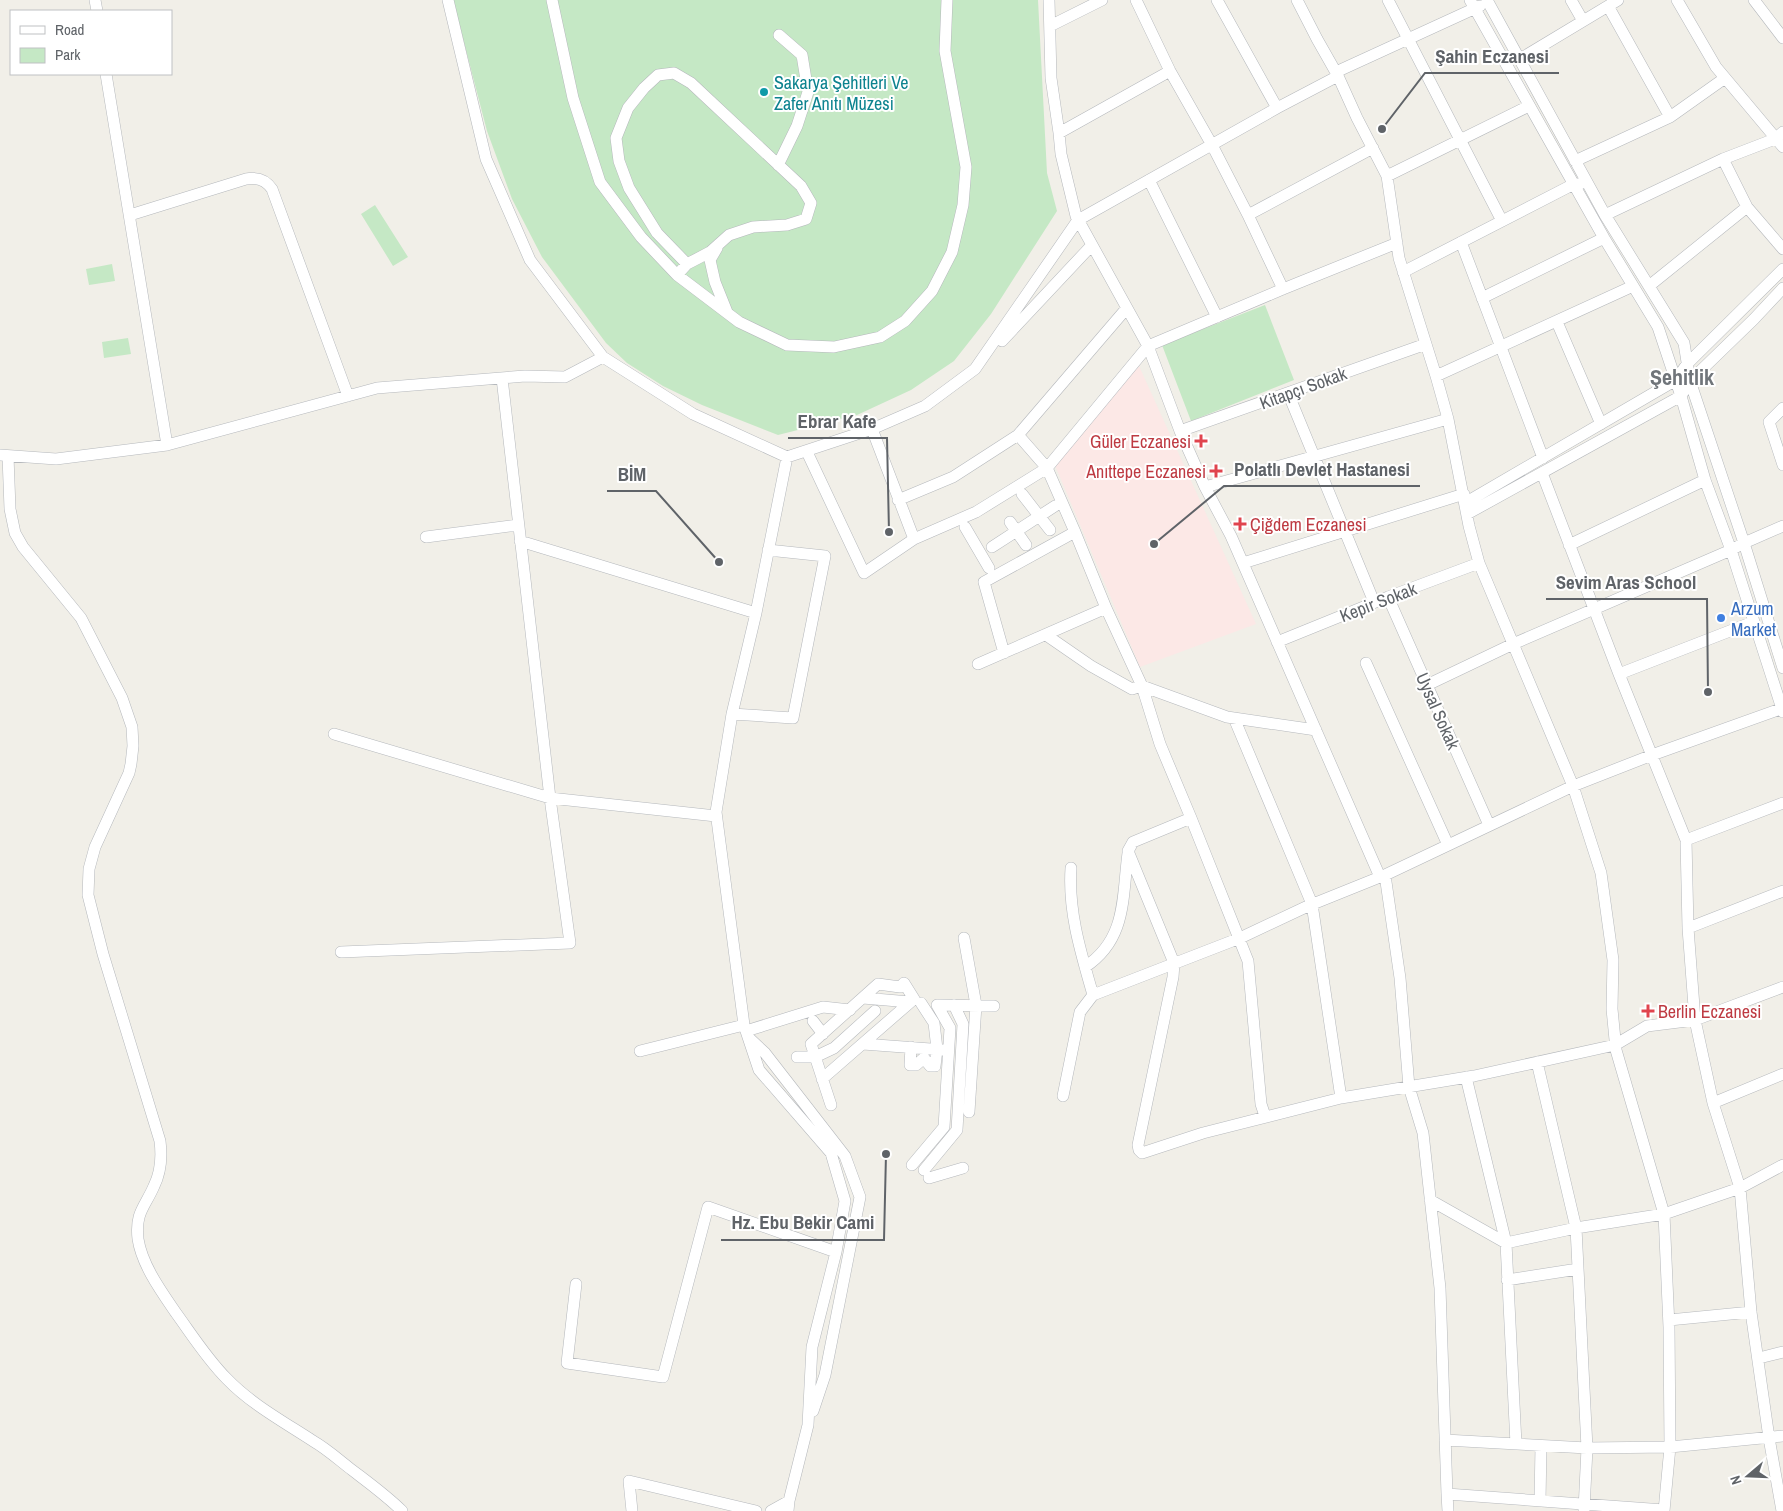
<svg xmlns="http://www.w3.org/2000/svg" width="1783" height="1511" font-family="'Archivo Narrow',sans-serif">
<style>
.medical{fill:#fce8e6}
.green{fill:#c5e8c5}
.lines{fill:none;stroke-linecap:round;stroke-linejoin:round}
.minor-casing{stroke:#b5b8bc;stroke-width:12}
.minor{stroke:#fff;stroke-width:11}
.culture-dot{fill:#0f9aa8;stroke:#fff;stroke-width:2}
.health-dot{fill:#e0444e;stroke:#fff;stroke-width:2}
.shop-dot{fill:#3f7fe0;stroke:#fff;stroke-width:2}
.labels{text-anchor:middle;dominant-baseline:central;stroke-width:4;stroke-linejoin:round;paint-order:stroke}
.culture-label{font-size:18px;fill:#0d838f;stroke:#fff;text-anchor:start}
.street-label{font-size:18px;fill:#5f6368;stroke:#fff}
.health-label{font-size:18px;fill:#be3a42;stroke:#fff;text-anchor:end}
.shop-label{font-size:18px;fill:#366cbe;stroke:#fff;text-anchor:start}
.district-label{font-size:22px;font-weight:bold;fill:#70757a;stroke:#fff}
.leader{fill:none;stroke:#5f6368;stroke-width:2}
.callout-dot{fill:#5f6368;stroke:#fff;stroke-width:2}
.callout-label{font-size:19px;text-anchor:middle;font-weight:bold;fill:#5f6368;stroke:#fff;stroke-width:4;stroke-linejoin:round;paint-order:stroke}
</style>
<rect width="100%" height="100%" fill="#f1efe8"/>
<!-- medical -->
<path class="medical" d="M1139 366 1256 624 1140 667 1054 463Z"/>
<!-- green -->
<path class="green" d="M453 0H1038L1047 173 1057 211 991 314 954 361 911 390 857 415 778 435 702 405 663 386 627 363 606 343 542 257 512 199 487 131Z
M375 205 408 257 393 266 361 214Z
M112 264 115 281 89 285 86 269Z
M1265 305 1294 380 1191 421 1162 345Z
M128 338 131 354 104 358 102 342Z"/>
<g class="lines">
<defs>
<path id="minor" d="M95 0 97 11
M448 0 486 159 530 260 603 357 693 414 787 457 872 429 925 406 975 369 1078 220 1277 108 1338 76
M552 0 573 98 600 182 641 237 677 275 739 322 787 345 834 347 880 337 905 321 932 291 952 252 963 205 966 167 945 51 947 0
M1049 0 1051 78 1059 133 1061 154 1076 216 1148 346 1180 431 1205 487 1231 536 1380 877
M1136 0 1170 71 1212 145 1248 215 1283 289
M1217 0 1277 108
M1297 0 1317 39 1338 76 1357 118 1387 176 1399 258 1436 376 1448 419 1469 526 1479 563 1573 786 1601 873 1613 960 1612 1009 1616 1050 1664 1214 1669 1327 1670 1447 1664 1511
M1388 0 1502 221
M1470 0 1604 238 1658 327 1681 396 1705 480 1731 550 1783 712
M1487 0 1605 215 1684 343 1690 381 1744 543 1783 668
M1571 0 1583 21
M1677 0 1716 67 1783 147
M1754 0 1783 38
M1608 6 1670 117
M1050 26 1102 0
M1520 59 1618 0
M1336 72 1480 6
M106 74 167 445
M1059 133 1170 71
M1723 159 1747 207 1783 249
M1575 161 1670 117 1725 78
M778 165 797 126 808 92 802 55 779 35
M1387 176 1529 106
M1149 180 1217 317
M130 215 246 179C257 177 266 180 272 189L348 396
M1248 215 1373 148
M1605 215 1723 159 1775 139 1783 132
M1461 242 1543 458
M717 248 710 260 715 282 727 312
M1403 272 1574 184H1580
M677 275 687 264 657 233 629 188 619 161 616 138 628 108 644 88 658 75 674 73 691 83 801 186 811 203 806 219 787 225 753 227 729 235 710 252 687 264
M1649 286 1747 207
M1482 298 1604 238
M1557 322 1601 424
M1002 341 1092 245
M1436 376 1633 286
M1288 393 1374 602
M1783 408 1769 422 1783 465
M872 429 914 539
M1180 431 1426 344
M1018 435 1047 468 1075 532 1106 608 1142 686 1160 744 1191 818 1248 961 1261 1104 1265 1116
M807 452 864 573 914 539 976 512 1047 468 1148 346 1283 289 1397 243
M0 455 56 459 167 445 377 388 525 376 565 377 603 357
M8 456 10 509 15 533 23 547 81 618 122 698 132 727 133 746 131 764 129 773 95 847 89 869 88 895 103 954 160 1141C162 1157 161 1172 154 1186 145 1207 135 1212 138 1239 142 1265 161 1291 176 1313 192 1335 207 1359 227 1379 251 1404 284 1422 313 1441 327 1449 339 1460 352 1470 369 1483 387 1496 402 1511
M787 457 756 613 732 714 716 812 744 1025 759 1070 831 1153 845 1201 836 1252 812 1347 808 1425 789 1501
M1542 473 1619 674 1686 840 1688 928 1695 1020 1713 1103 1740 1188 1751 1312 1769 1438 1782 1511
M1205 487 1448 419
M1022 494 1050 530
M898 500 953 477 1018 435 1126 309
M1465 503 1676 380 1687 364 1783 269
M1467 514 1681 396 1690 381 1754 319 1783 288
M1010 522 1026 545
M965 527 989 568
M426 537 518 525
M520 541 756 613
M1569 545 1705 480
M992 547 1055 506
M1243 563 1464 494
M1388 597 1489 825
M1046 635 1091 666 1132 689 1142 686 1227 717 1316 730
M1277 642 1388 597 1479 563
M1004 653 984 582 1075 532
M1366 663 1448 845
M978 664 1106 608
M1619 674 1753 622
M1427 685 1513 644 1731 550 1744 543 1783 526
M732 714 793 718 825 556 768 550
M1234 718 1312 904 1341 1098
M334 734 550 798 716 816
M1191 818 1133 842 1128 851 1174 963 1173 977 1138 1145 1139 1150 1142 1153 1203 1133 1341 1098 1474 1076 1615 1045 1647 1026 1695 1020 1783 987
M1686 840 1783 803
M1071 868C1068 912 1081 953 1093 995
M1385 875 1400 978 1409 1087 1423 1133 1440 1288 1447 1494 1664 1510
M1688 928 1783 891
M964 938 976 1005 969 1112
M341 952 570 943 550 798 502 378
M1085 967C1127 939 1122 898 1128 853
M863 998 910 1002
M813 1021 823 1034
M746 1031 823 1007 850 1010
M749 1038 765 1053 845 1156 860 1197 825 1375 813 1411
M863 1044 944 1050
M911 1047 910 1065H916L924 1058 930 1066H935L937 1049 934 1023 921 1003
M640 1051 744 1025
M797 1057H815L834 1048 875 1011
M1537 1062 1576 1228 1587 1448 1584 1510
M1466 1077 1506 1243 1516 1444
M822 1079 914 999 904 983 900 987 878 984 811 1044 831 1105
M1063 1096 1080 1012 1093 995 1240 938 1308 906 1385 875 1573 786 1652 755 1783 708
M1713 1103 1783 1074
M912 1165 944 1127 950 1028 937 1005 994 1006
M924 1170 957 1130 963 1024 954 1005
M929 1178 963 1168
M1430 1200 1506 1243 1576 1228 1664 1214 1740 1188 1783 1165
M1507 1280 1578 1269
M576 1284 567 1363 663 1377 708 1207 836 1252
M1669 1320 1751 1312
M1759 1358 1783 1352
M1445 1440 1587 1448 1670 1447 1783 1436
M1447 1494 1448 1511
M1540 1501 1541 1446
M632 1511 629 1481 756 1511
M771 1511 789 1501 788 1511"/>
</defs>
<!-- minor casing -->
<use href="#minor" class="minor-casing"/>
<!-- minor -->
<use href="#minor" class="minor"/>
</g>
<!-- markers -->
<circle class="culture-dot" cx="764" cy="92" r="5"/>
<g class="health-dot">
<path d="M1198.5 433.5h5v5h5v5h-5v5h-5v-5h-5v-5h5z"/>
<path d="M1213.5 463.5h5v5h5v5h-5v5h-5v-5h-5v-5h5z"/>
<path d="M1237.5 516.5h5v5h5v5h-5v5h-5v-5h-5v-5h5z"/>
<path d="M1645.5 1003.5h5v5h5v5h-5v5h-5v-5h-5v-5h5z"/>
</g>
<circle class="shop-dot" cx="1721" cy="618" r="5"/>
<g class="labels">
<!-- culture labels -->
<g class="culture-label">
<text x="774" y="82">Sakarya Şehitleri Ve<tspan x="774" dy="21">Zafer Anıtı Müzesi</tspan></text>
</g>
<!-- street labels -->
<g class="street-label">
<text transform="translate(1303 388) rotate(-20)">Kitapçı Sokak</text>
<text transform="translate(1378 602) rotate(-21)">Kepir Sokak</text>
<text transform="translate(1438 711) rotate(66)">Uysal Sokak</text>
</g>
<!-- health labels -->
<g class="health-label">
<text x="1191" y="441">Güler Eczanesi</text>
<text x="1206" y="471">Anıttepe Eczanesi</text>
<text x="1250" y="524" text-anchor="start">Çiğdem Eczanesi</text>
<text x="1658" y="1011" text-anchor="start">Berlin Eczanesi</text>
</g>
<!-- shop labels -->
<g class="shop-label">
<text x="1731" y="608">Arzum<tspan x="1731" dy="21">Market</tspan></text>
</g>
<!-- district labels -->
<g class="district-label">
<text x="1682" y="377">Şehitlik</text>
</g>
</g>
<!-- callouts -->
<path class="leader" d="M1382 129L1425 73H1559M889 532L887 438H788M1154 544L1224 486H1420M719 562L656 491H607M1708 692L1707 599H1546M886 1154L884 1240H721"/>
<g class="callout-dot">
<circle cx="1382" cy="129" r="5"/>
<circle cx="889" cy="532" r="5"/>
<circle cx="1154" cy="544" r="5"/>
<circle cx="719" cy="562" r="5"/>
<circle cx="1708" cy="692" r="5"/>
<circle cx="886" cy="1154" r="5"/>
</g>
<g class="callout-label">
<text x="1492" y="63">Şahin Eczanesi</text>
<text x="837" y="428">Ebrar Kafe</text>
<text x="1322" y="476">Polatlı Devlet Hastanesi</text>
<text x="632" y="481">BİM</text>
<text x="1626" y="589">Sevim Aras School</text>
<text x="803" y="1229">Hz. Ebu Bekir Cami</text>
</g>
<!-- legend -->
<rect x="10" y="10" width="162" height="65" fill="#ffffff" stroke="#bfc1c3"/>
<rect x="20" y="26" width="25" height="8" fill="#ffffff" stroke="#bfc1c3"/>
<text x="55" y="35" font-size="15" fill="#5f6368">Road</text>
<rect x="20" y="48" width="25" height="15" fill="#c5e8c5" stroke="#bfc1c3"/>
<text x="55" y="60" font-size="15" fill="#5f6368">Park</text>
<!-- north arrow -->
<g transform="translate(1748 1476) rotate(251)" stroke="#ffffff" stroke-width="4" paint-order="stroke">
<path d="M0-4L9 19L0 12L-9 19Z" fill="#5f6368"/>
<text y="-8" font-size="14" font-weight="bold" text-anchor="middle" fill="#5f6368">N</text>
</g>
</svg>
